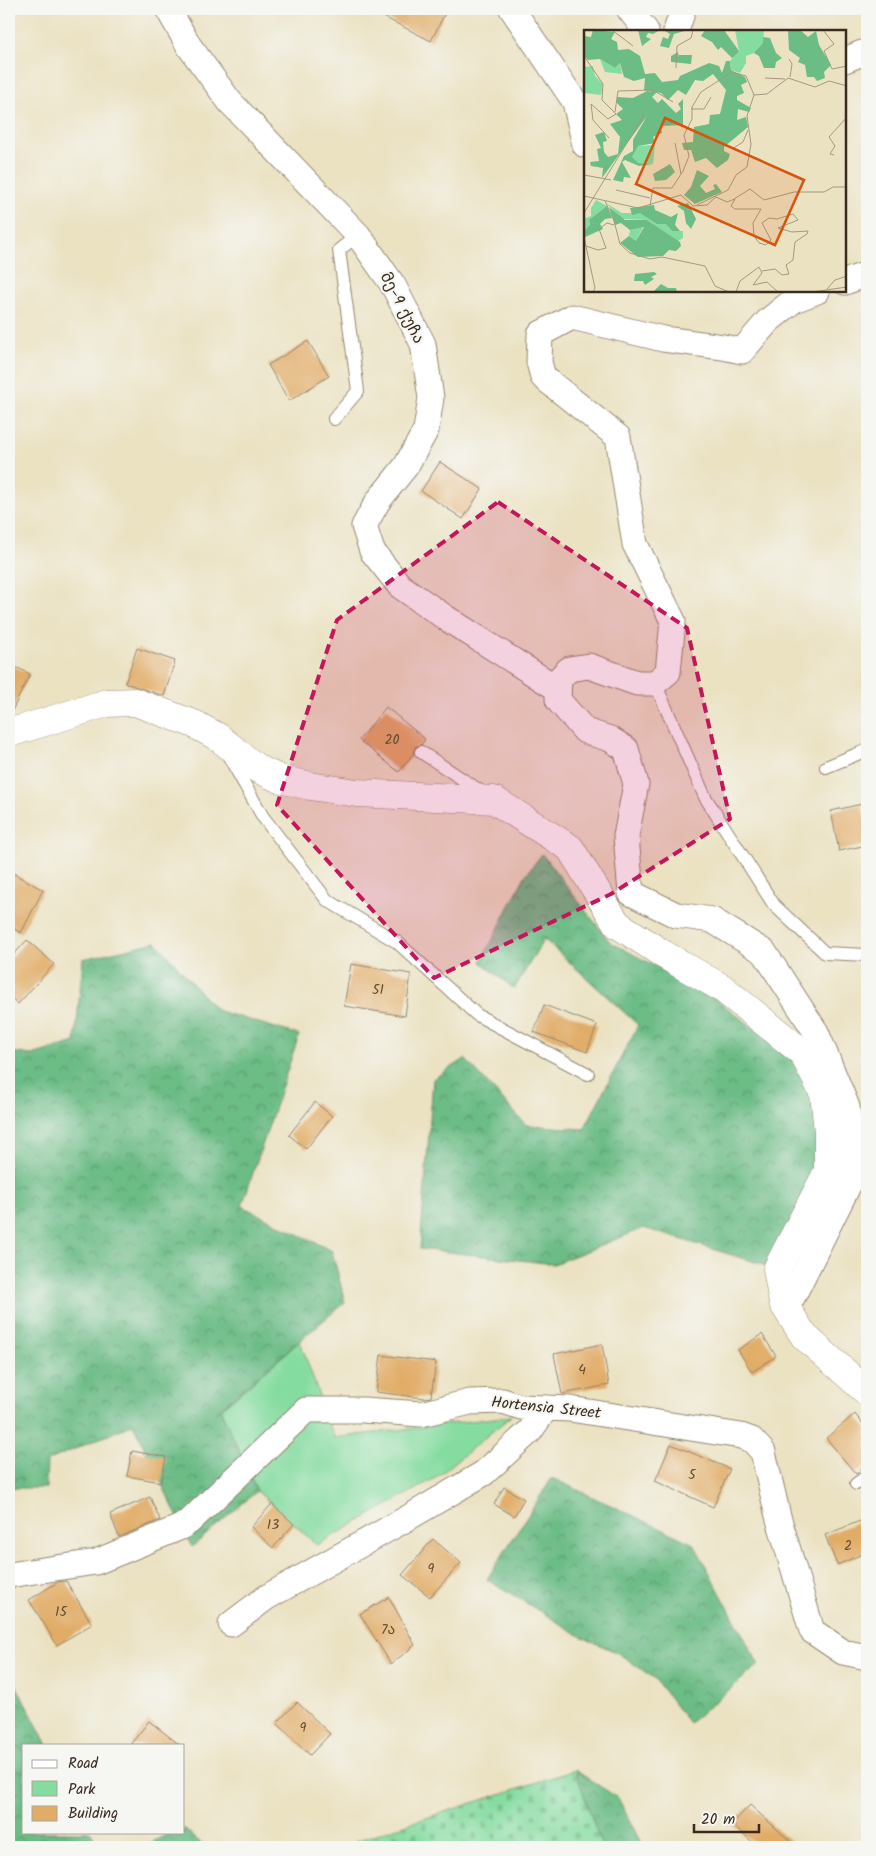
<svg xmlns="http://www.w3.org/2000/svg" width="876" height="1856" font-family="Kalam,'Noto Sans Georgian',sans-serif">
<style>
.green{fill:#85dca0;stroke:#60835f}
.forest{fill:url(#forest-crowns);stroke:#547352}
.cemetery{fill:url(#cemetery-stones);stroke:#60835f}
.building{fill:#e1ac66}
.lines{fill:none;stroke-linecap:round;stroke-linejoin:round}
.service-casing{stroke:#938670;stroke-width:14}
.minor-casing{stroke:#938670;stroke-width:27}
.tertiary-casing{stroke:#938670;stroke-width:29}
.service{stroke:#fff;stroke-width:12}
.minor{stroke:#fff;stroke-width:25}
.tertiary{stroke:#fff;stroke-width:28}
.marked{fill:#c2185b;fill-opacity:0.2;stroke:#c2185b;stroke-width:4;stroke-dasharray:10 6;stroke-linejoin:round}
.labels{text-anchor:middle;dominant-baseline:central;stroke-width:4.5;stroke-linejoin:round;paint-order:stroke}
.number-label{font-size:14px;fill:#644a30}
.street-label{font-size:16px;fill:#3b2a1e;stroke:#f6f6f2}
.inset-road{fill:none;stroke:#a59880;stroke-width:1}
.view{fill:#d7540e;fill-opacity:0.15;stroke:#d7540e;stroke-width:2.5}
.inset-edge{fill:none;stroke:#3b2a1e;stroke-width:2.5}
</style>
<defs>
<pattern id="forest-crowns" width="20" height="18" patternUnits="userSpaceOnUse" patternTransform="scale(1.25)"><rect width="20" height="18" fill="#6cbc86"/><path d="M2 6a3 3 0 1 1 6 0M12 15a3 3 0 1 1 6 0" fill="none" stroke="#5a996d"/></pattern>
<pattern id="cemetery-stones" width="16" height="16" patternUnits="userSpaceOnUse" patternTransform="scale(1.25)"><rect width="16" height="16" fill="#85dca0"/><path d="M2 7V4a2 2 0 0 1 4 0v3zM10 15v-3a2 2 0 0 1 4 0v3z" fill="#74bd89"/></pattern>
</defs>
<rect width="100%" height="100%" fill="#f6f6f2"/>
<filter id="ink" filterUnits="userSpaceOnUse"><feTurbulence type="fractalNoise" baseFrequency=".02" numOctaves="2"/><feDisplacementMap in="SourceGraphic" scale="10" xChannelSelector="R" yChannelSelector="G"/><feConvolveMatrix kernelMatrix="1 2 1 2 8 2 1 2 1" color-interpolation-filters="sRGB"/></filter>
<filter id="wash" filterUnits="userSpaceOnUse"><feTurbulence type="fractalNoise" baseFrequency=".0096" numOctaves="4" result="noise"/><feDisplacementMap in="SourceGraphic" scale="20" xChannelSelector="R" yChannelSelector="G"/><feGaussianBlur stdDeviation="1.12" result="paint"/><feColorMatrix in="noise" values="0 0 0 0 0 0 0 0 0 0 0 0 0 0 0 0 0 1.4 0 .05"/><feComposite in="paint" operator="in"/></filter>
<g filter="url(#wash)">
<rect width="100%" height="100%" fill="#ebe2c2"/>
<!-- green -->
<path class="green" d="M300 1341 334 1438 511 1416 437 1477 317 1545 257 1491 220 1410Z"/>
<!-- forest -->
<path class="forest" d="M542 854 610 942 712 996 798 1062 815 1100 819 1167 768 1266 644 1228 554 1264 420 1249 433 1079 465 1059 526 1125 584 1129 638 1025 544 939 514 989 481 962 525 876Z
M156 942 216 1010 299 1035 242 1206 332 1251 345 1302 220 1409 257 1491 192 1547 133 1424 47 1461 46 1488H9V1052L32 1055 75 1042 83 959Z
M552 1478 694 1544 759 1665 689 1723 654 1678 618 1653 582 1637 487 1579Z
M9 1671 47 1745H24V1832H91L99 1847H9Z
M575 1770 618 1798 643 1847H602Z
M184 1828 205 1847H142L172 1832H184Z"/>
<!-- cemetery -->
<path class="cemetery" d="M575 1770 602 1847H358L355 1841Z"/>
<g id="blocks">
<!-- building -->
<path class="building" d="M368 9H447L431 41Z
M308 341 329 376 289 401 268 365Z
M440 462 482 489 463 519 421 491Z
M137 648 175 661 164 696 125 683Z
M9 664 30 674 9 717Z
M386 707 425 739 422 744 415 747 413 754 399 772 359 740Z
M862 804 867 830V845L839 851 831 811Z
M9 871 43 890 21 933 9 926Z
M27 940 54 964 18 1004 9 996V960Z
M351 964 411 974 405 1016 344 1006Z
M544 1005 597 1025 587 1052 534 1032Z
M315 1102 332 1116 306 1149 289 1135Z
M762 1334 776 1356 752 1372 738 1350Z
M602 1344 609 1385 562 1394 554 1354Z
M381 1355 436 1362 431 1397 424 1398 376 1392Z
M855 1414 867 1429V1464L856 1474 826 1438Z
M671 1444 730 1469 713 1507 655 1481Z
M132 1451 166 1457 161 1482 127 1476Z
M504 1487 524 1499 514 1516 494 1504Z
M150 1497 160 1520 119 1537 110 1514Z
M272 1504 294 1524 273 1548 251 1527Z
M860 1521 867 1540V1552L837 1565 825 1535Z
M433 1539 461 1563 430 1597 402 1575Z
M66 1581 92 1624 57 1645 29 1600 58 1582Z
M389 1597 415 1645 391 1664 360 1614Z
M297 1702 330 1734 310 1755 277 1723Z
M149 1721 180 1745H130Z
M750 1805 797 1847H758L732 1824Z"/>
</g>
</g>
<g filter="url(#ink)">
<use href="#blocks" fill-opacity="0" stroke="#938670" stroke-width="1"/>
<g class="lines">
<defs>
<path id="service" d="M334 419 358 391 339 250 358 235
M655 683 705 797 774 905 825 953 867 955
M421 752 485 794
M228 755 263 817 327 900 397 942 477 1015 588 1074
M826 767 867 750
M856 1484 867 1476"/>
<path id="minor" d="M168 9 189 46 230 102 358 235 393 285 423 344 431 398 426 430 406 466 378 501 364 526 372 551 400 586 446 618 558 689
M512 9 575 102 585 145
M629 9 646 31
M676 31 682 13 681 9
M845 60 862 53 867 55
M845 282 867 274
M783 1303 792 1298 855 1172 847 1107 816 1032 764 952 712 920 676 915 631 893 626 836 636 784 626 749 610 739 585 731 558 700 559 679 569 669 589 666 637 683H655L668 672 673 621 635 544 618 437 543 377 539 362 540 334 572 317 663 339 723 347 742 351 768 321 794 300 817 291
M9 1575 96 1562 181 1527 190 1521 306 1410H363L421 1414 470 1402 503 1401 521 1407 570 1409 741 1436 752 1440 763 1452 778 1516 812 1631 843 1652 867 1657
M231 1624 267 1597 406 1519 484 1473 530 1431 546 1408"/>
<path id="tertiary" d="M9 733 107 703 135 702 194 724 218 737 258 769 280 779 310 786 357 793 494 800 570 848 617 924 663 954 722 988 803 1053 824 1094 828 1131V1171L777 1269 783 1303 804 1336 867 1392"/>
</defs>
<!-- service casing -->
<use href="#service" class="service-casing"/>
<!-- minor casing -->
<use href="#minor" class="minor-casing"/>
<!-- tertiary casing -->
<use href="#tertiary" class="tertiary-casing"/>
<!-- service -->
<use href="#service" class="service"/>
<!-- minor -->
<use href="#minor" class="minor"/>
<!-- tertiary -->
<use href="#tertiary" class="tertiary"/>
</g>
</g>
<!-- marked area -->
<path class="marked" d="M498 502 687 628 730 819 611 894 434 978 277 805 337 620Z"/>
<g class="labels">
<!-- number labels -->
<g class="number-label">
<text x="392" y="740">20</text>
<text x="378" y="990">51</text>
<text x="582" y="1370">4</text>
<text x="692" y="1475">5</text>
<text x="273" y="1525">13</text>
<text x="848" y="1546">2</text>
<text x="431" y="1569">9</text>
<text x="61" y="1612">15</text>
<text x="388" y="1630">7ა</text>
<text x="303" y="1728">9</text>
</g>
<!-- street labels -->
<g class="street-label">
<text transform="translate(402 308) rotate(63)">მე-9 ქუჩა</text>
<text transform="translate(546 1408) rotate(6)">Hortensia Street</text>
</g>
</g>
<!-- overview -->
<g transform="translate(584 30)">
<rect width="262" height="262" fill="#ebe2c2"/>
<path d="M16 29 31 38 36 33 38 44 21 42ZM9 36 11 46 19 54 17 65 0 63V37ZM12 170 23 176 5 190 6 196 0 201V189L7 186V178ZM22 173 38 183H56L82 194 88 201H99V208L94 211 63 190 38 189ZM59 197 52 211 45 206 46 200Z" fill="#85dca0"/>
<path d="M9 0 31 2 27 9 33 12 34 20 45 19 56 26 61 44 71 43 78 52 94 50 96 46 125 33 135 36 138 43 142 31H146L147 40 161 47 163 52 157 55 160 63 153 66V70L167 78 165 82 154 79 153 90 162 87 164 97 140 117V121L146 124 144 130 133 138 122 128 111 132 107 120H100L98 113 109 112 110 97 125 94 126 85 136 84 142 60 129 44 119 51 111 50 102 65 94 60 84 70 77 63 60 60 61 48 50 51 40 47 36 33 31 38 16 29 4 30 0 26V6L7 7ZM54 0H76L69 4 64 3 62 7 67 9 58 16ZM79 0H104L90 4 85 18 76 16 79 7 84 9 86 4ZM121 0H140L155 21 154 24 148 28 137 17 134 20 128 12 117 6ZM204 0H216L224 7 232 1 235 15 247 35 240 42 241 48 233 51 230 47H223L221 35 214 32 216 28 205 20ZM179 7 186 8 192 23 198 28 192 32 191 38H180L175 26 170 23ZM94 22 95 27V25H108L107 34 87 32V26ZM63 61 73 62 68 67 74 73 78 69 92 83 97 79 94 74 99 69V95L77 96 78 103 69 107 71 113 54 116V133L69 134 55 136 41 130 38 132 47 148 40 147 39 152 29 150 40 126 49 121V110L63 86 18 148 19 138 7 136 6 132 15 131 13 119 17 118 11 105 20 102 23 111 19 112 20 122 24 127 34 124 36 107 26 94 38 90 32 84 39 79 33 73V67L49 68ZM86 134 91 142 82 150 71 151 69 144ZM113 140 125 146 116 156 122 163 131 159 129 155 132 154 138 162 111 174 100 165 107 157ZM104 173 112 189 107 199 102 193 100 181 93 176ZM70 175 71 180 87 187 94 183 91 195 96 201H88L82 194H73L56 183 48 185 46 178ZM23 176 28 188 21 189 16 194 19 199 1 207 0 201 6 195 5 190ZM25 177 41 190H63L96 212 97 216 92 221 85 220 79 226 54 227 36 213 45 206 52 211 60 197 46 200 37 193 31 195ZM70 242 73 244 67 247 70 249 61 255 59 251H50L51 244ZM77 254 84 258H92L93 262H69Z" fill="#6cbc86"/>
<path d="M151 0H180L179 13 170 23 162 26V33L156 43 147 40 146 31 155 21ZM71 115 69 134 54 133 48 127 54 116Z" fill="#85dca0"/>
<path class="inset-road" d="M28 0 49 16M239 0 250 14 240 21 248 39 263 36M0 26 19 54 18 70 32 84 24 89 7 74 9 90M205 29 208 34 206 47M92 38 93 16 107 8 109 0M181 48 201 49M170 65 183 64 204 48 231 57 245 51 263 56M107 79H120L127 67M31 82 34 61 69 60 89 72M9 90 25 108M91 113 97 144M148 119 159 112 164 100M250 125 246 124 251 116 245 107 263 87M0 145 27 150M32 160 66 168M97 165 109 176 123 175 132 167 143 172 151 169 147 176 151 179H177L169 193 170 206 175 213 182 215 187 210 178 193 185 188 193 189 209 184 214 190 194 198 208 202 224 201M0 166 54 178 97 165M150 169 166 159 180 170 210 162H240L249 157H263M21 171 30 191 36 214 46 223 66 229 78 227 121 236 131 256 145 262M113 175 144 160 152 145 163 137 167 114 163 86 170 65M66 176 69 158H88L99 141 105 126 100 105 108 89V77L117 62 148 42 162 46 170 65M0 183 60 85M0 207 11 258 9 262M2 216 14 220 22 218 15 199 23 193 30 195M178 241 191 239 198 245 205 244 202 235 209 230 211 212 223 204 224 201M243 259 251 250 263 246M152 262 156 251 175 237 178 243 169 255 183 252 194 262M228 262 263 257"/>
<path class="view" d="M81 88 220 150 191 215 52 154Z"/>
<rect width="262" height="262" class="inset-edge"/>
</g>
<!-- margin -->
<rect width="876" height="1856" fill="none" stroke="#f6f6f2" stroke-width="30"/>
<!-- legend -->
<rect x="22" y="1744" width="162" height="90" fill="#f6f6f2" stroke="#aba49d"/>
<rect x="32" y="1760" width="25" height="8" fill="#ffffff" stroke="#aba49d"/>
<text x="68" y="1768" font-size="15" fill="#3b2a1e">Road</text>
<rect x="32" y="1781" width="25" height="15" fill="#85dca0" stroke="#aba49d"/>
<text x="68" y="1794" font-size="15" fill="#3b2a1e">Park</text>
<rect x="32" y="1806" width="25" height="15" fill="#e1ac66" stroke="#aba49d"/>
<text x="68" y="1818" font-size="15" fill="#3b2a1e">Building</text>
<!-- scale -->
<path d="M694 1824v8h65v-8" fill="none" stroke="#3b2a1e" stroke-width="2.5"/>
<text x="701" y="1824" font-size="15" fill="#3b2a1e" stroke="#f6f6f2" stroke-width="4" paint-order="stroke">20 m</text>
</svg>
